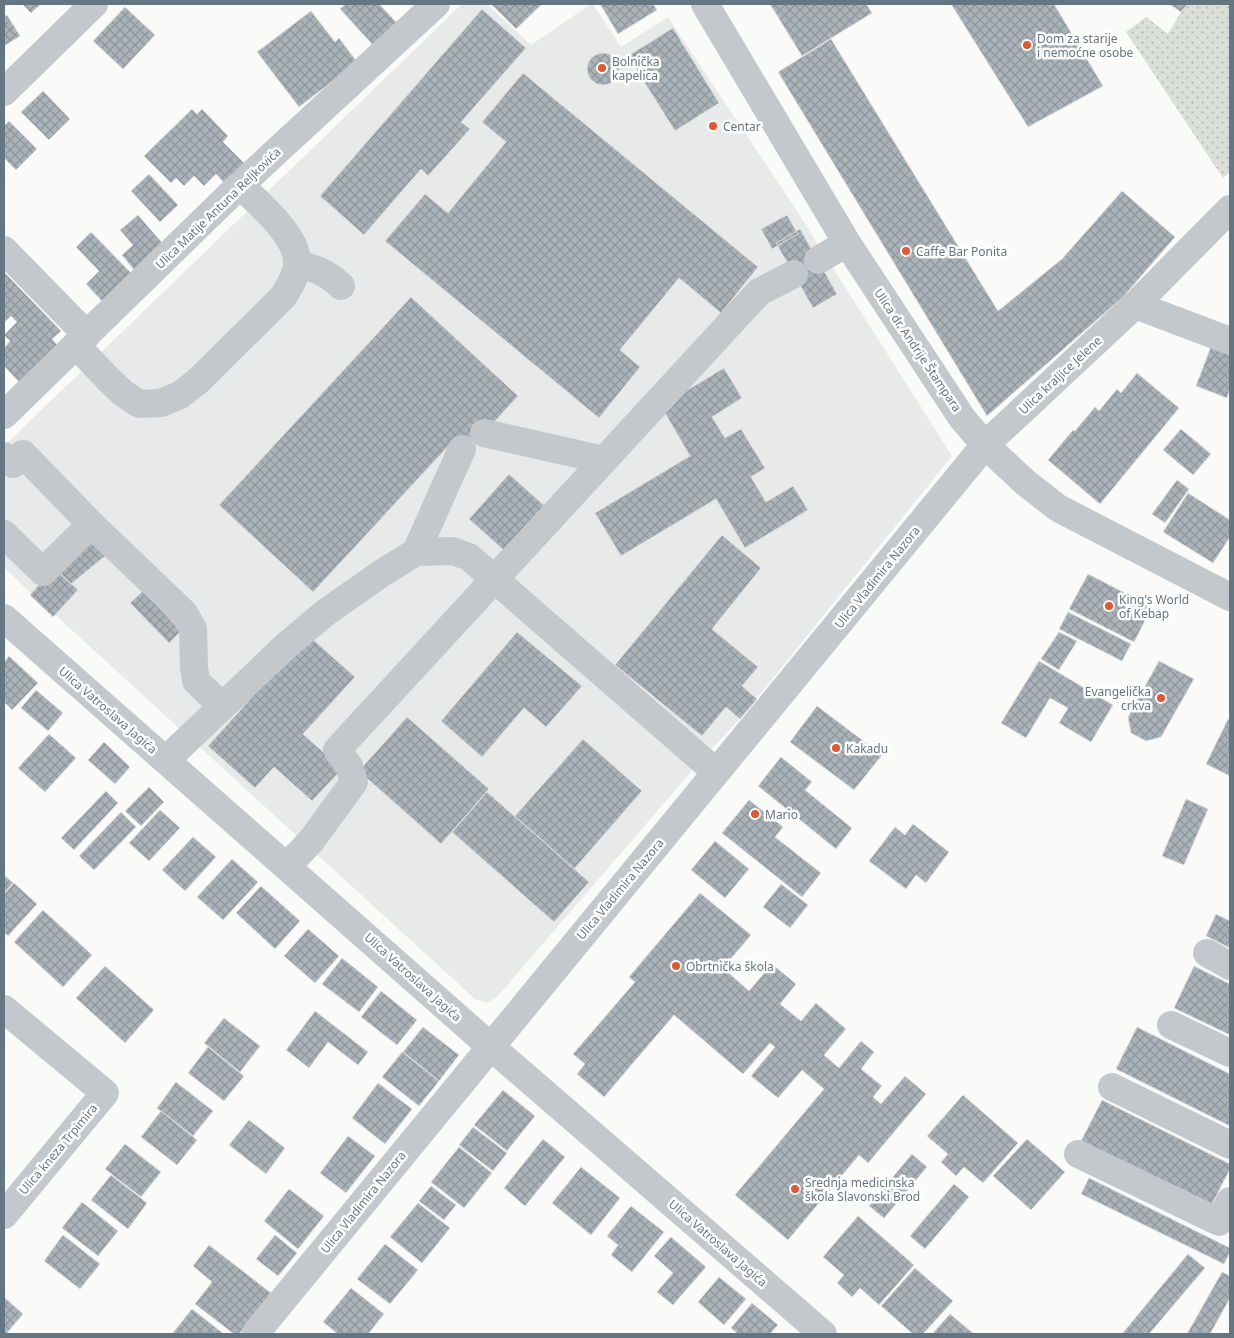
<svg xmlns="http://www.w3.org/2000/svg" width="1234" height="1338" font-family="'Noto Sans',sans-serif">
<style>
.built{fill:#e8e9e9}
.grass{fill:url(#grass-dots)}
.building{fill:url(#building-cross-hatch);stroke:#dcdcda}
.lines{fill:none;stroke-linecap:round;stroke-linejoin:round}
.minor{stroke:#c3c8cc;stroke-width:28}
.poi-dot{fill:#e4572e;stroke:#fff;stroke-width:2}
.labels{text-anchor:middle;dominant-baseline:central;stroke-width:5;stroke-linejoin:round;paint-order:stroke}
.poi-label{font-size:12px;fill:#657683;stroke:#fff;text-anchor:start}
.street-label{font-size:12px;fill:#657683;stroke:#fff}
</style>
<defs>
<pattern id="grass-dots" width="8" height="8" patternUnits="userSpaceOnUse" patternTransform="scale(1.25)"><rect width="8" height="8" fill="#dadfd7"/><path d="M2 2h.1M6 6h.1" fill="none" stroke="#b4b9b4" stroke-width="1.8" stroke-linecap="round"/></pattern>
<pattern id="building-cross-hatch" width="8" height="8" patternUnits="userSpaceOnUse" patternTransform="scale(1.25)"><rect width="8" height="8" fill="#aab3b9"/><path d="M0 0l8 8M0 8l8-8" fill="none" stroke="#8e969c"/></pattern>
</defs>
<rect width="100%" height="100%" fill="#fafaf8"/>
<!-- built -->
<path class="built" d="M462 4H487L531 45 591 4H593L621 47 668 17 795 208 952 456 740 719 702 759 497 997 487 1003 475 999 4 568V446Z"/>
<!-- grass -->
<path class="grass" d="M1188 4H1230V172L1223 178 1126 32 1146 17 1168 34 1181 12Z"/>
<!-- building -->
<path class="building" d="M22 4H41L31 13Z
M346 4H379L398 24 374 46 340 9Z
M491 4H542L516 29Z
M600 4H653L657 10 618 34Z
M770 4H866L872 13 802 56Z
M951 4H1054L1103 86 1028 127Z
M1169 4H1188L1181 12Z
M125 7 155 35 123 69 93 41Z
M482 9 526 48 461 122 470 129 428 176 421 169 364 235 320 196Z
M311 11 335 42 339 38 357 62 299 107 257 52Z
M7 15 20 36 4 46V17Z
M673 28 719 103 675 131 628 56Z
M831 39 998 311 1062 259 1122 191 1175 237 1123 297 987 416 778 72Z
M587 69a16 16 0 1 1 32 0a16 16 0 1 1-32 0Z
M523 73 758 267 721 313 679 278 620 350 640 367 599 418 385 241 425 194 448 213 506 142 482 122Z
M43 91 70 119 49 140 21 112Z
M192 109 197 114 202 109 228 136 223 142 246 165 226 185 216 174 204 186 194 176 184 186 176 178 171 183 144 156Z
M9 121 37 149 16 170 4 158V126Z
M149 174 178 205 160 222 131 191Z
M138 215 164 245 135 271 122 255 133 245 120 230Z
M787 215 798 234 772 249 761 229Z
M800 229 837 294 813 308 776 243Z
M91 232 131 273 102 301 86 284 99 271 76 247Z
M4 272 61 331 52 339 59 347 21 384 4 366V348L10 341 4 335 17 322 11 316 4 323Z
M411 297 518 396 466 453 453 441 313 592 219 505Z
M1213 341 1230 348V388L1227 398 1196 386Z
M724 368 742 398 712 417 725 438 741 429 765 468 751 477 766 502 793 486 808 510 745 548 716 499 621 556 595 513 690 456 661 406Z
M1137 373 1179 408 1100 504 1048 460 1073 430 1075 431 1095 407 1099 411 1117 389 1121 393Z
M1181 429 1211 454 1193 475 1163 450Z
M509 474 548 509 508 554 469 519Z
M1177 480 1189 489 1165 523 1152 514Z
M1188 493 1230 520V537L1213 563 1163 532Z
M722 535 761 568 712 629 758 667 742 686 757 699 740 719 726 707 702 736 615 665Z
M91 537 105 556 71 584 54 568Z
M54 568 78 590 53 617 30 595Z
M1088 574 1152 607 1134 642 1069 609Z
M143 591 181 631 169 643 130 603Z
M1068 612 1131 644 1122 661 1059 629Z
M517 632 582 686 546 727 524 708 482 757 441 721Z
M1059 632 1077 641 1059 670 1041 659Z
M308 635 355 677 303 734 342 769 312 801 274 767 255 788 208 746Z
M9 656 38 683 12 710 4 702V662Z
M1039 661 1113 705 1091 742 1059 723 1068 708 1050 698 1026 738 1001 723Z
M1159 661 1194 679 1161 737 1146 741 1131 733 1128 717Z
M36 690 63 713 48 731 21 708Z
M817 706 882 755 854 790 790 742Z
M407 717 489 789 441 844 359 771Z
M1228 719 1230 721V776L1206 764Z
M49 734 76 758 45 792 18 768Z
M583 739 642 791 574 869 515 816Z
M104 742 130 767 115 784 88 760Z
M781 757 812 782 805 790 852 828 836 849 758 786Z
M149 787 164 802 141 826 125 811Z
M106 791 118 803 74 850 61 838Z
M487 792 589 882 554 922 452 832Z
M1186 799 1208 809 1184 865 1162 856Z
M749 800 783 827 775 837 821 873 802 897 722 833Z
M160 810 180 828 149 861 129 843Z
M121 812 136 827 94 870 79 856Z
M913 824 949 852 926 883 916 875 906 889 869 861 895 827 905 835Z
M193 837 216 857 185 891 162 870Z
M715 841 749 869 725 898 691 870Z
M232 859 258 882 223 920 197 897Z
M4 875 13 883 4 893Z
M14 883 37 904 8 936 4 932V894Z
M781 884 808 905 790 928 763 907Z
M261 886 300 921 275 949 236 913Z
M700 893 751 935 723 968 749 991 772 964 796 984 780 1004 801 1021 816 1003 846 1029 824 1055 839 1068 861 1041 874 1052 861 1069 882 1086 873 1097 881 1104 905 1076 926 1094 868 1163 859 1155 788 1240 735 1195 824 1089 802 1070 778 1098 751 1076 775 1047 770 1043 743 1074 674 1015 604 1097 577 1074 585 1064 573 1054 635 982 629 977Z
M43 910 92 955 63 987 14 942Z
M1216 914 1230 921V948L1206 936Z
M308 929 339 956 315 983 284 956Z
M342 958 378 987 359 1012 322 984Z
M105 966 154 1010 125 1043 76 998Z
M1194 966 1230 984V1035L1174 1008Z
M381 991 417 1020 397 1045 361 1017Z
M315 1011 368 1052 358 1065 328 1042 309 1068 286 1050Z
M224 1018 260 1046 240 1072 204 1043Z
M423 1027 459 1055 439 1081 403 1052Z
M1137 1027 1230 1074V1126L1116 1069Z
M208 1047 244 1076 224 1101 188 1073Z
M402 1052 439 1081 419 1106 382 1077Z
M176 1082 213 1111 193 1136 157 1108Z
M378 1083 412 1109 385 1144 352 1118Z
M503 1090 535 1116 507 1151 474 1125Z
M963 1095 1018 1143 983 1183 964 1167 956 1176 941 1162 948 1154 927 1136Z
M1102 1100 1230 1164V1169L1211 1206 1081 1141Z
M161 1111 197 1140 177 1165 141 1137Z
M249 1120 285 1148 266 1174 229 1145Z
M473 1127 507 1153 493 1171 459 1145Z
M348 1136 375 1156 346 1193 320 1173Z
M543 1139 565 1157 525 1206 504 1188Z
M1027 1139 1065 1172 1031 1210 993 1176Z
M125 1144 161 1172 141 1197 105 1169Z
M459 1147 492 1173 464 1208 431 1182Z
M912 1154 927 1167 884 1218 869 1206Z
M581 1167 620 1198 591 1235 552 1203Z
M111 1175 147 1203 128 1229 91 1200Z
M1089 1178 1230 1248V1252L1224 1264 1081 1194Z
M954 1184 969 1197 925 1249 910 1236Z
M431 1186 456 1205 444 1220 419 1201Z
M289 1189 324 1216 298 1249 264 1221Z
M82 1202 118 1231 98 1256 62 1228Z
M418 1203 450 1228 422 1263 390 1237Z
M631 1206 664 1232 632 1272 611 1255 618 1245 607 1236Z
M858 1216 914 1265 879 1305 860 1288 852 1297 837 1283 844 1275 823 1257Z
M63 1235 100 1264 80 1289 44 1261Z
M275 1235 297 1253 278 1276 256 1259Z
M671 1237 706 1267 673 1305 657 1292 673 1273 654 1256Z
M385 1244 418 1270 390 1304 357 1279Z
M209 1245 271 1293 239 1334H234L195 1304 212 1282 193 1266Z
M1188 1254 1205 1268 1149 1334H1122Z
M915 1268 953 1301 923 1334H913L881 1306Z
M1222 1272 1230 1276V1298L1210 1334H1187Z
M719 1277 746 1299 724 1325 698 1302Z
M351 1288 384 1314 368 1334H338L323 1322Z
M4 1297 23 1314 6 1334H4Z
M752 1303 778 1325 770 1334H738L731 1328Z
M192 1309 224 1334H172Z
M950 1314 974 1334H932Z"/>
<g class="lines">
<!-- minor -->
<path class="minor" d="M705 4 847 243 962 418 985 445 1026 483 1058 508 1230 597
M4 92 94 4
M4 250 87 335
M818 260 847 243
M297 264C317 269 326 272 341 286
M1135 305 1230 341
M76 345 109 380 123 393 139 404 161 403 180 395 198 381 283 297C289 287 296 277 297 265 300 237 259 204 240 185
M4 415 240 185 436 4
M484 433 604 460
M4 456 13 464 23 454 91 524 184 613 193 629 194 667 196 681 222 706
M4 534 43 572 91 524
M416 552 462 449
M4 618 490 1046 823 1334
M166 760 287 645 325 613 382 573 416 552 453 551 469 557 716 772
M287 866 311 841 354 782 349 766 337 750 759 292 794 274
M1207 953 1230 966
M4 1009 105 1093 4 1215
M1171 1025 1230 1053
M1112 1087 1230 1145
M1078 1154 1219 1222 1230 1201
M255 1334 985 445 1135 305 1230 209"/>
</g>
<!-- markers -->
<g class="poi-dot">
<circle cx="1027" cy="45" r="5"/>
<circle cx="602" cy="68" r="5"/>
<circle cx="713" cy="126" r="5"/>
<circle cx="906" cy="251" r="5"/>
<circle cx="1109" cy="606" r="5"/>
<circle cx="1161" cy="698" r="5"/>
<circle cx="836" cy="748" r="5"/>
<circle cx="755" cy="814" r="5"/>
<circle cx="676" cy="966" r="5"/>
<circle cx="795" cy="1189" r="5"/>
</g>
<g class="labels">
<!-- poi labels -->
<g class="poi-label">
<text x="1037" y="38">Dom za starije<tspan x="1037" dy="14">i nemoćne osobe</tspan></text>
<text x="612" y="61">Bolnička<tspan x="612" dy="14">kapelica</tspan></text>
<text x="723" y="126">Centar</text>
<text x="916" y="251">Caffe Bar Ponita</text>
<text x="1119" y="599">King's World<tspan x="1119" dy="14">of Kebap</tspan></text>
<text x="1151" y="691" text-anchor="end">Evangelička<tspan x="1151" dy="14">crkva</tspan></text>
<text x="846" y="748">Kakadu</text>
<text x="765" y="814">Mario</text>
<text x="686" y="966">Obrtnička škola</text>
<text x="805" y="1182">Srednja medicinska<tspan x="805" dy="14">škola Slavonski Brod</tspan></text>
</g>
<!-- street labels -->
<g class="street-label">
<text transform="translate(218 208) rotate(-44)">Ulica Matije Antuna Reljkovića</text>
<text transform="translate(918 350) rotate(56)">Ulica dr. Andrije Štampara</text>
<text transform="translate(1060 375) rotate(-43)">Ulica kraljice Jelene</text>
<text transform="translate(877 577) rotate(-51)">Ulica Vladimira Nazora</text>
<text transform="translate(108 710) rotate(41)">Ulica Vatroslava Jagića</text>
<text transform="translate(620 889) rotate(-50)">Ulica Vladimira Nazora</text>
<text transform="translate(413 977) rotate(42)">Ulica Vatroslava Jagića</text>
<text transform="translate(58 1149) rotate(-50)">Ulica kneza Trpimira</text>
<text transform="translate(363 1202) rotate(-51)">Ulica Vladimira Nazora</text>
<text transform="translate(718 1243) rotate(41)">Ulica Vatroslava Jagića</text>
</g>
</g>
<!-- border -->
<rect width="1234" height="1338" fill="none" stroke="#657683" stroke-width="10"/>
</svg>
